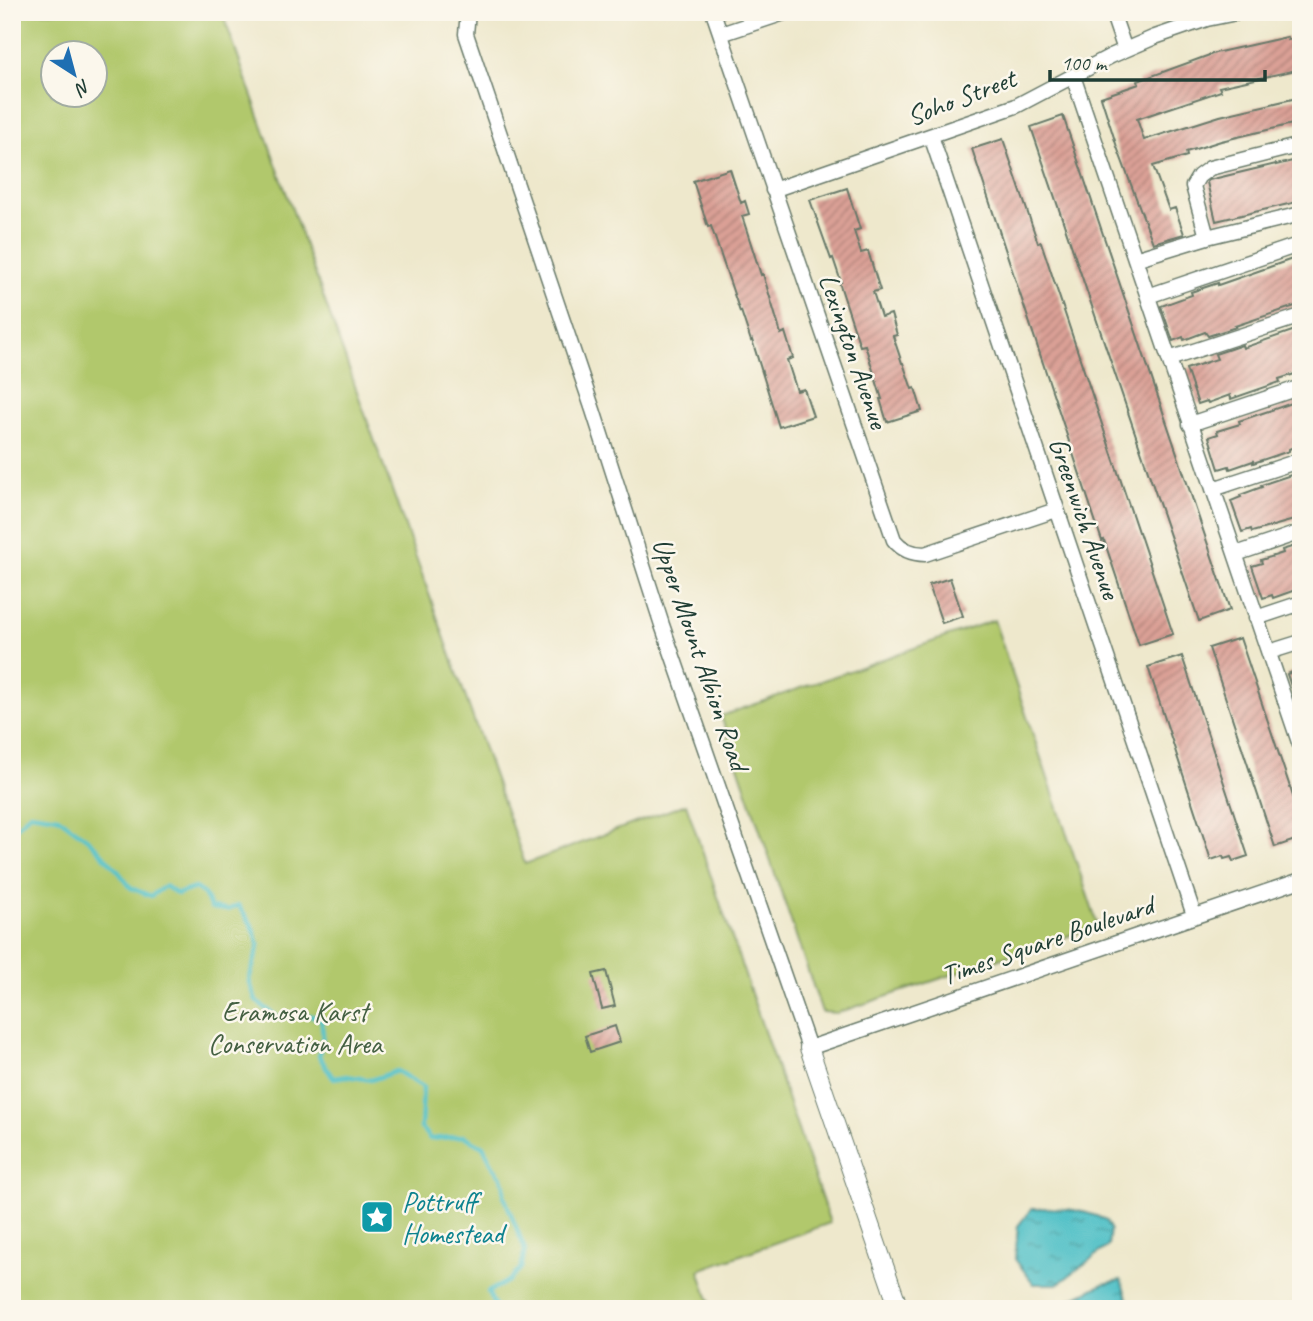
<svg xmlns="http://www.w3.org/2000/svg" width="1313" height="1321" font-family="Caveat,sans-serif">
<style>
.park{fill:#b1c86c;stroke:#688250;stroke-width:2;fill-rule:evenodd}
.water{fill:url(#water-ripples);stroke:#397f7e;stroke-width:2}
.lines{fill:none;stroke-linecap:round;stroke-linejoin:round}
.stream{stroke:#53c1c7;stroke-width:4.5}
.building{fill:url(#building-hatch)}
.minor-casing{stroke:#677969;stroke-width:17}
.tertiary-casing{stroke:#677969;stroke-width:20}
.minor{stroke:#fff;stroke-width:14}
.tertiary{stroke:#fff;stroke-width:18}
.labels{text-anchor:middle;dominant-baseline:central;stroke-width:5;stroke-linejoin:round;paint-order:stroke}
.street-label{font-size:28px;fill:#1f3d34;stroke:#fbf7ec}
.park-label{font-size:28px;fill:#446042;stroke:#fbf7ec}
.culture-label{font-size:28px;fill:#0d838f;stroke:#fbf7ec;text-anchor:start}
</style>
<defs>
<pattern id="water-ripples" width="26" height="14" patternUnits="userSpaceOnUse" patternTransform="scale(1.75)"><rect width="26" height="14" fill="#53c1c7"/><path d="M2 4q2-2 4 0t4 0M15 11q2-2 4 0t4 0" fill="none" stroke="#449ea2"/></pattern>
<pattern id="building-hatch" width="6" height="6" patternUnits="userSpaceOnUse" patternTransform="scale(1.75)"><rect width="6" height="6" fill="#dba096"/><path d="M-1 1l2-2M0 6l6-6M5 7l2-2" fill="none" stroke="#b1847b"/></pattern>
</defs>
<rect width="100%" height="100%" fill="#fbf7ec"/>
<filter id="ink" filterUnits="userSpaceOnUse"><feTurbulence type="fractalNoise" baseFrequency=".0143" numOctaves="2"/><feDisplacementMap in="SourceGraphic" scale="14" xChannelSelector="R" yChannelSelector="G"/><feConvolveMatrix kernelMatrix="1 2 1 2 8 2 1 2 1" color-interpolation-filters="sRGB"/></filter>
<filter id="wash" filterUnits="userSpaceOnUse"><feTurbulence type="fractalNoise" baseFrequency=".00686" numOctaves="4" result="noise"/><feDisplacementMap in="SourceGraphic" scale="28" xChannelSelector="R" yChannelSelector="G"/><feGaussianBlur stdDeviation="1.57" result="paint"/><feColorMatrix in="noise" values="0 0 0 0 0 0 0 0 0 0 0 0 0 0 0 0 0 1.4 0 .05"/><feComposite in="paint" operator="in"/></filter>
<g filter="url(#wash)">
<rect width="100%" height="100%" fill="#eee8cc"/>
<!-- park -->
<path class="park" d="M12 12H222L525 864 686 804 830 1223 699 1270 712 1309H12ZM52 52H94V94H52Z
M994 620 1098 926 837 1013 822 1012 721 716Z"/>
<!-- water -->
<path class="water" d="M1032 1208C1060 1208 1080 1208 1106 1220L1110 1229 1108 1246 1058 1284H1034L1015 1259 1018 1226Z
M1121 1280 1131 1309H1051L1103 1284Z"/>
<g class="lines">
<!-- stream -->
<path class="stream" d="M14 830 30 813 58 817 89 840 118 871 131 888 151 896 165 886 177 894 195 888 204 894 211 908 227 910 238 905 251 924 259 945 249 980 256 1001 279 1018 302 1014 321 1018 323 1034 319 1056 333 1078 347 1076 371 1080 397 1071 423 1087 421 1128 430 1139 464 1136 483 1146 493 1166 501 1177 504 1185V1196L525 1250 521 1268 510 1280 488 1292 496 1309"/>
</g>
<g id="blocks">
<!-- building -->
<path class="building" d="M1287 37 1288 40 1301 37V69L1219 87 1221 91 1137 119 1144 140 1220 116 1301 97V122L1221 141 1186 152 1187 156 1153 166 1169 210 1175 208 1184 234 1153 243 1117 147 1101 97 1139 84 1138 81 1215 53Z
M1063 116 1230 610 1199 621 1031 127Z
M1003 139 1038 243 1041 242 1138 532H1139L1173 634 1139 645 1104 540 1102 541 972 149Z
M1301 159V201L1216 221 1207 182 1209 180 1276 164V165Z
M730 169 741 203 745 201 749 214 742 216 761 275 763 274 781 334 785 332 793 358 787 360 797 391 804 389 813 416 779 427 752 340 751 341 741 311 740 312 711 226 708 227 693 181Z
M847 188 860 229 854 231 861 253 868 251 880 290 873 292 881 317 891 314 897 335 893 336 902 363H903L912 389 915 388 922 411 887 422 880 399H882L865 345 860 346 839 282H841L833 258 831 259 810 200Z
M1301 256V304L1235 326 1236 327 1208 336 1205 332 1184 340 1183 337 1173 341 1161 306 1192 295 1191 292 1218 283V285Z
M1301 328V372L1279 379 1280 382 1231 399 1230 395 1208 403 1207 401 1198 404 1186 369 1217 359 1215 354 1242 345 1243 348Z
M1301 400V444L1289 449V451L1253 463V461L1230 469 1229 466 1219 469 1209 437 1218 434 1217 431 1240 424 1239 421Z
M1297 473 1298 476 1301 475V518L1252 532 1251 529 1242 532 1231 501 1241 497 1240 495 1262 487 1261 485Z
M1301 544V588L1273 598 1272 595 1263 598 1252 566 1262 563 1261 560 1283 553 1282 550Z
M950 578 963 616 942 623 929 585Z
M1240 638 1301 820V838L1275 847 1209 648Z
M1182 656 1248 856 1233 861 1231 857 1224 859 1223 856 1211 860 1148 667Z
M1301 669V709H1299L1287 674Z
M606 971 615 1006 602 1009 593 974Z
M615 1026 620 1042 590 1052 585 1036Z"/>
</g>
</g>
<g filter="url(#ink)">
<use href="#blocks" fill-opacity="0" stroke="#677969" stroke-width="2"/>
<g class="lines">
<defs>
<path id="minor" d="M468 12 466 34 593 410 662 625 809 1048 1301 880
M713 12 894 540C902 550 912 554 925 554L1056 510
M1112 12 1125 50
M721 34 787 12
M1073 76 1301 748
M931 136 1194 915
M1301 145 1210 168 1199 176 1193 186 1207 237 1301 214
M773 190 1016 106 1111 56 1155 37 1207 19 1241 12
M1135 259 1207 237
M1148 296 1301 244
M1169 359 1301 316
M1190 424 1301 387
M1213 489 1301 460
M1236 554 1301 532
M1256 618 1301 603
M1269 652 1301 642"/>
<path id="tertiary" d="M809 1048 899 1309"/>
</defs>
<!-- minor casing -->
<use href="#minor" class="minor-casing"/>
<!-- tertiary casing -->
<use href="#tertiary" class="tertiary-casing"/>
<!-- minor -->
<use href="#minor" class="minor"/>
<!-- tertiary -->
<use href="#tertiary" class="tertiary"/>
</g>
</g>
<!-- icons -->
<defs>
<symbol id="sight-square" viewBox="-11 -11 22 22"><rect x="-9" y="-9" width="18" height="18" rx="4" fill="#0f9aa8" stroke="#fbf7ec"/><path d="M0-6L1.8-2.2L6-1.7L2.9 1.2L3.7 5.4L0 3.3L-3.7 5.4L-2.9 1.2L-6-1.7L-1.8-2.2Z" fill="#fff"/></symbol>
</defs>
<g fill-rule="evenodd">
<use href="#sight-square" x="358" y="1198" width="38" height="38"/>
</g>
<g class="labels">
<!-- street labels -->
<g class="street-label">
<text transform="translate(961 97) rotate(-21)">Soho Street</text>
<text transform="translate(854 351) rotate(71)">Lexington Avenue</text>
<text transform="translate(1085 518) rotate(71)">Greenwich Avenue</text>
<text transform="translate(701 654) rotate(71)">Upper Mount Albion Road</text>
<text transform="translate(1047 940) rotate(-19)">Times Square Boulevard</text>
</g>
<!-- park labels -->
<g class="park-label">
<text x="295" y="1011">Eramosa Karst<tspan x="295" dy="32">Conservation Area</tspan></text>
</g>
<!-- culture labels -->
<g class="culture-label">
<text x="402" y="1201">Pottruff<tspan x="402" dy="32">Homestead</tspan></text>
</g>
</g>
<!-- margin -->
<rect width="1313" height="1321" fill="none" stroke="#fbf7ec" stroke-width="42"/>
<!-- north arrow -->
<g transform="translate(74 74) rotate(144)"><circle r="33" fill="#fbf7ec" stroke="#a3ada2" stroke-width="2"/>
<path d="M0-5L12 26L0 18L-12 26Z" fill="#1f6fb2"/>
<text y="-10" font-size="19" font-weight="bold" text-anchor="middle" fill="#1f3d34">N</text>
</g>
<!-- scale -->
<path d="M1050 70v10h215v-10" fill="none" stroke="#1f3d34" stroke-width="3.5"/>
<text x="1061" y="70" font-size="21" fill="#1f3d34" stroke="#fbf7ec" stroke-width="5" paint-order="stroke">100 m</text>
</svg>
